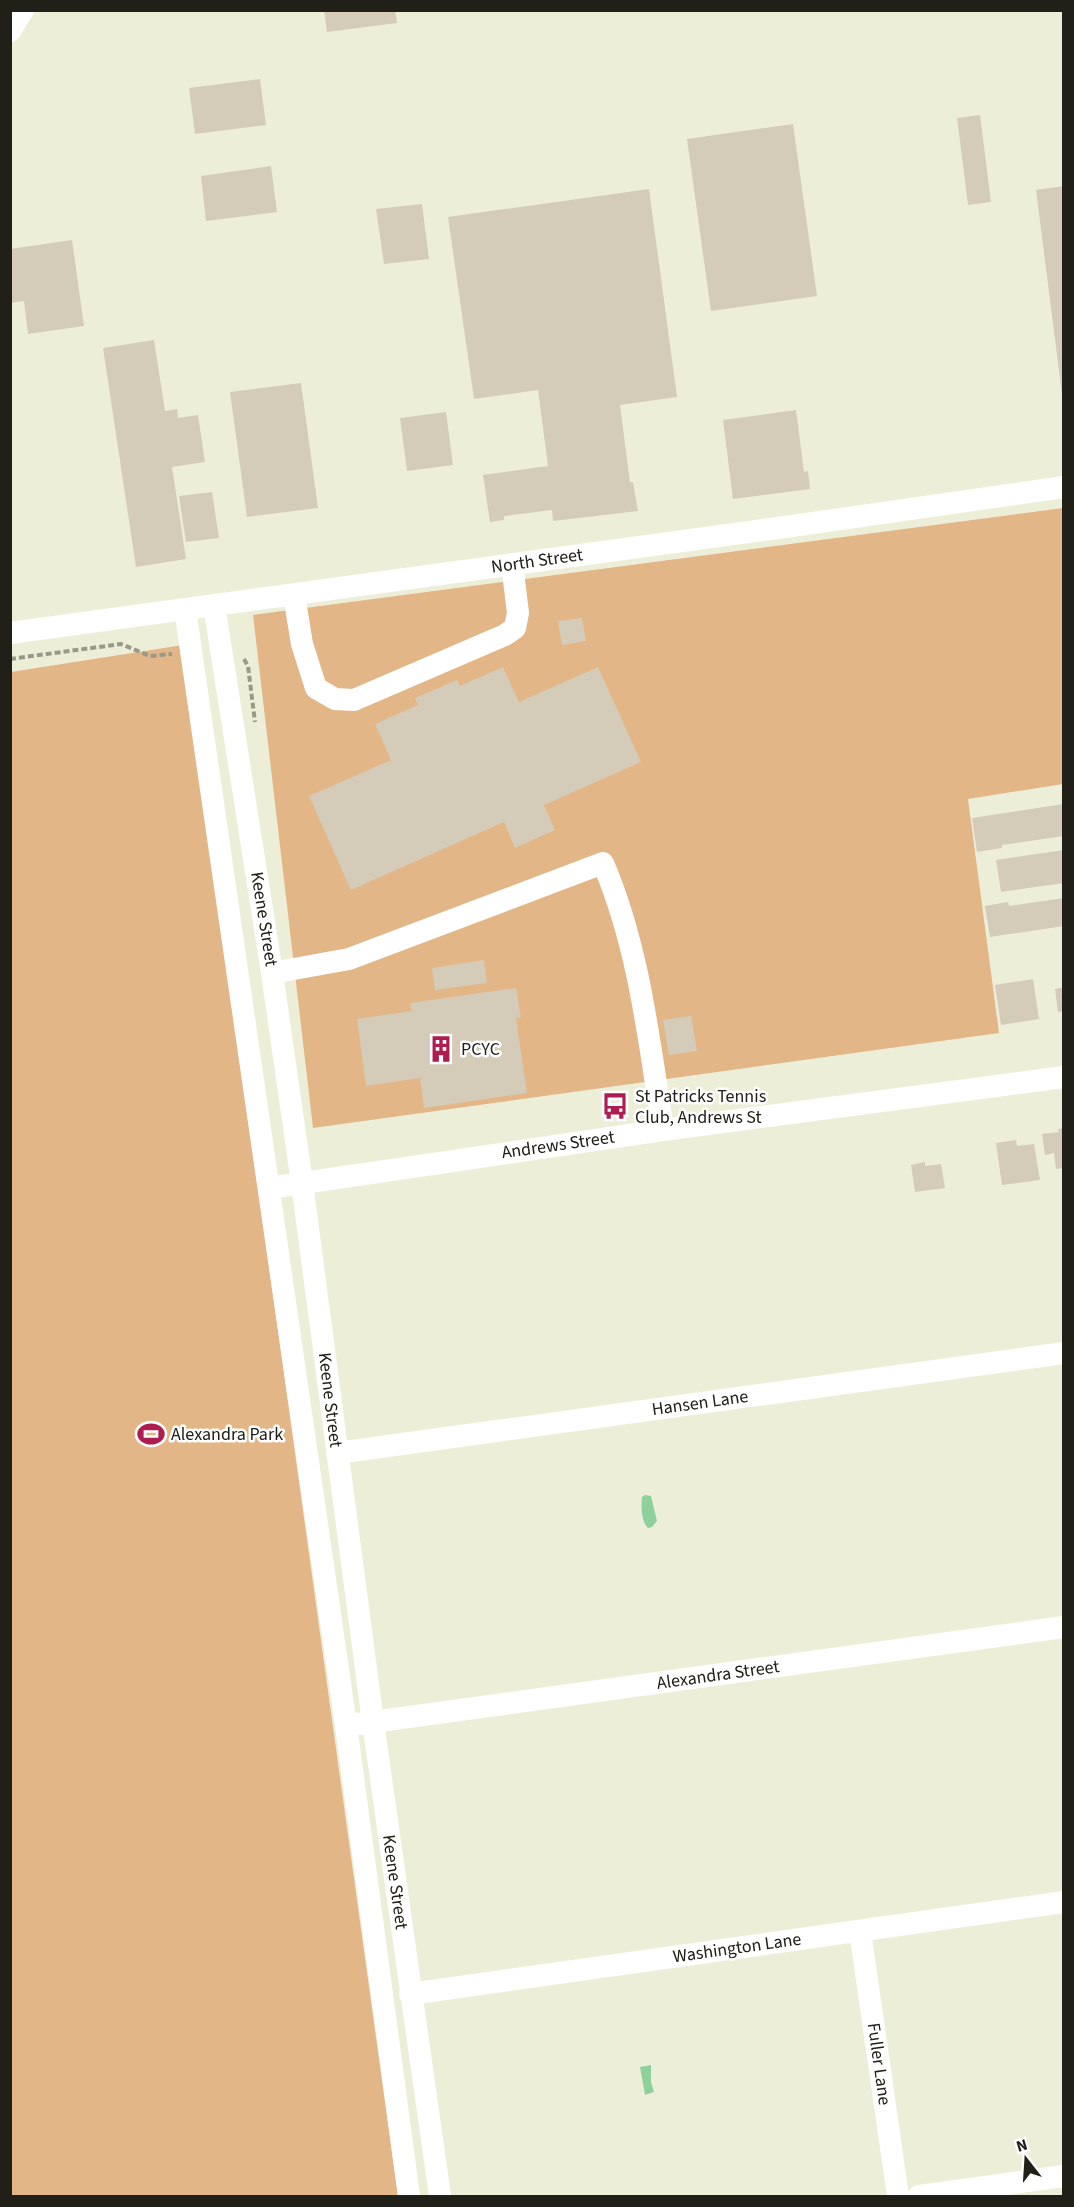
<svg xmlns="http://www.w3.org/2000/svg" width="1074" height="2207" font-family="'Source Sans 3',sans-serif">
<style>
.green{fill:#e2b687}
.water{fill:#8fd19c}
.building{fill:#d4ccb8}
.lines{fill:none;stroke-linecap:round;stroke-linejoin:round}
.path{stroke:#989989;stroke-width:4;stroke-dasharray:6 3;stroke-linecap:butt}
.minor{stroke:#fff;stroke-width:22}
.labels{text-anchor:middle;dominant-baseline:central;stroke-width:5;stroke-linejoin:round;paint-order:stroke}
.street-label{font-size:18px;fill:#202018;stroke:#fff}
.poi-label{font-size:18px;fill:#202018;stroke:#fff;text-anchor:start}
</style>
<rect width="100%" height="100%" fill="#edeed8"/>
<!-- green -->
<path class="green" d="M1063 508V784L968 799 999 1033 313 1128 253 615Z
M183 645 398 2196H11V672Z"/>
<!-- water -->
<path class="water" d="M645 1495 651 1496 657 1521 652 1527 648 1528C641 1521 641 1506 642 1497Z
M651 2065V2082L654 2092 645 2095 640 2067Z"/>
<!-- building -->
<path class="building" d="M324 10H395L397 23 327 32Z
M260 79 266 125 195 134 189 88Z
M980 115 991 202 968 205 957 118Z
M793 124 817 296 711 311 687 139Z
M271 166 277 212 206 221 201 176Z
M1064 186V394H1062L1036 190Z
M649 189 677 397 620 405 630 482H633L638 511 553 521 552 510 504 516V520L490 522 483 475 548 466 538 390 474 399 448 217Z
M422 204 429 259 384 264 376 209Z
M72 240 84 326 28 334 24 301 10 303V249Z
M154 340 165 411 177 409 178 418 198 415 205 462 172 467 186 559 136 567 103 348Z
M301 383 318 508 247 517 230 392Z
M796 410 804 472 808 471 810 489 733 499 723 420Z
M446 412 453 465 407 471 400 418Z
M212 492 219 538 186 542 179 496Z
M582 618 586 641 562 645 558 621Z
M503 667 519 702 598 667 641 762 544 805 555 830 515 848 504 822 351 890 309 796 391 760 375 724 418 705 415 698 457 680 460 686Z
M1064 804V836L1002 845V848L977 852 972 818Z
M1064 850V883L1001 892 996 860Z
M1064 898V926L990 937 985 906 1008 902 1009 906Z
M484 960 487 983 435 990 432 968Z
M1033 979 1039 1019 1001 1025 995 985Z
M1064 987V1011L1058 1012 1055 989Z
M516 988 521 1017 516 1018 527 1093 424 1108 420 1078 366 1086 357 1019 412 1011 410 1003Z
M691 1016 697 1051 669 1055 663 1020Z
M1064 1128V1168L1056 1169 1054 1153 1045 1155 1042 1134 1059 1132 1058 1129Z
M1016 1140 1017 1146 1034 1144 1040 1180 1002 1185 996 1143Z
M925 1162V1166L941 1164 945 1188 915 1192 911 1165Z"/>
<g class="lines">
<!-- path -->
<path class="path" d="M10 659 121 644 150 656 172 654
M244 659 248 666 255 722"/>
<!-- minor -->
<path class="minor" d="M10 31 23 10
M294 595 302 644 316 688 335 699 354 700 505 635 515 628 518 613 512 564
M214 605 272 973 302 1183 373 1722 440 2196
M185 609 346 1725 409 2196
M10 633 792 526 1064 487
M272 973 349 959 603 863C639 947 649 1040 663 1130
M269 1188 663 1130 1064 1077
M337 1453 1064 1353
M358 1724 1064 1627
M860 1931 898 2196
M410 1994 1064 1902
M919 2196 1064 2176"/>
</g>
<!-- icons -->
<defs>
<symbol id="building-bare" viewBox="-9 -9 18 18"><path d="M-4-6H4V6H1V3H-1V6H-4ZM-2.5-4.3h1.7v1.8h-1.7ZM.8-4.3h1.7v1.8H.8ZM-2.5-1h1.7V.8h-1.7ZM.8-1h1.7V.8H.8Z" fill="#ae1d4f" stroke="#fff" stroke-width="2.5" paint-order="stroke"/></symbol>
<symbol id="bus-bare" viewBox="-9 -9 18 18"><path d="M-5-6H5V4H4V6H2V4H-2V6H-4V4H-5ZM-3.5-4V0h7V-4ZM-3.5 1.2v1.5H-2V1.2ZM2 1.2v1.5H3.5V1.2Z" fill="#ae1d4f" stroke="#fff" stroke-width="2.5" paint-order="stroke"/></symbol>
<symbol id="stadium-bare" viewBox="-9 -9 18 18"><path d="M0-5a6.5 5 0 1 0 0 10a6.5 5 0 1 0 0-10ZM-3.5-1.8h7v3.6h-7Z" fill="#ae1d4f" stroke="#fff" stroke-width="2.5" paint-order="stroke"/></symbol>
</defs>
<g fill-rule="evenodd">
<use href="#building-bare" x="422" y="1030" width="38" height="38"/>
<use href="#bus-bare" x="596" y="1087" width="38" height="38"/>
<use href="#stadium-bare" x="132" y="1415" width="38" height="38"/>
</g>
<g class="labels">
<!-- street labels -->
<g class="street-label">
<text transform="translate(537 561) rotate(-8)">North Street</text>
<text transform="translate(264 919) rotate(81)">Keene Street</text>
<text transform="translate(558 1145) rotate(-8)">Andrews Street</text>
<text transform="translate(330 1400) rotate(83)">Keene Street</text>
<text transform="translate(700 1403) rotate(-8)">Hansen Lane</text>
<text transform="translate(718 1675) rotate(-8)">Alexandra Street</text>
<text transform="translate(395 1882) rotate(82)">Keene Street</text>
<text transform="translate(737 1948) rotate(-8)">Washington Lane</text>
<text transform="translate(879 2064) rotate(82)">Fuller Lane</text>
</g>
<!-- poi labels -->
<g class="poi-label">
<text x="461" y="1049">PCYC</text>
<text x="635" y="1096">St Patricks Tennis<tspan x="635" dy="21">Club, Andrews St</tspan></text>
<text x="171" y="1434">Alexandra Park</text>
</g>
</g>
<!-- border -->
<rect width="1074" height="2207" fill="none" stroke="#202018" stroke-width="24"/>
<!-- north arrow -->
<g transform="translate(1026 2159) rotate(343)" stroke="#ffffff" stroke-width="4.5" paint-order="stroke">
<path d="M0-4.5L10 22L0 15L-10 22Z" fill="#202018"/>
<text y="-9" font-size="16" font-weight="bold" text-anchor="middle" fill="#202018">N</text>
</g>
</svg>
